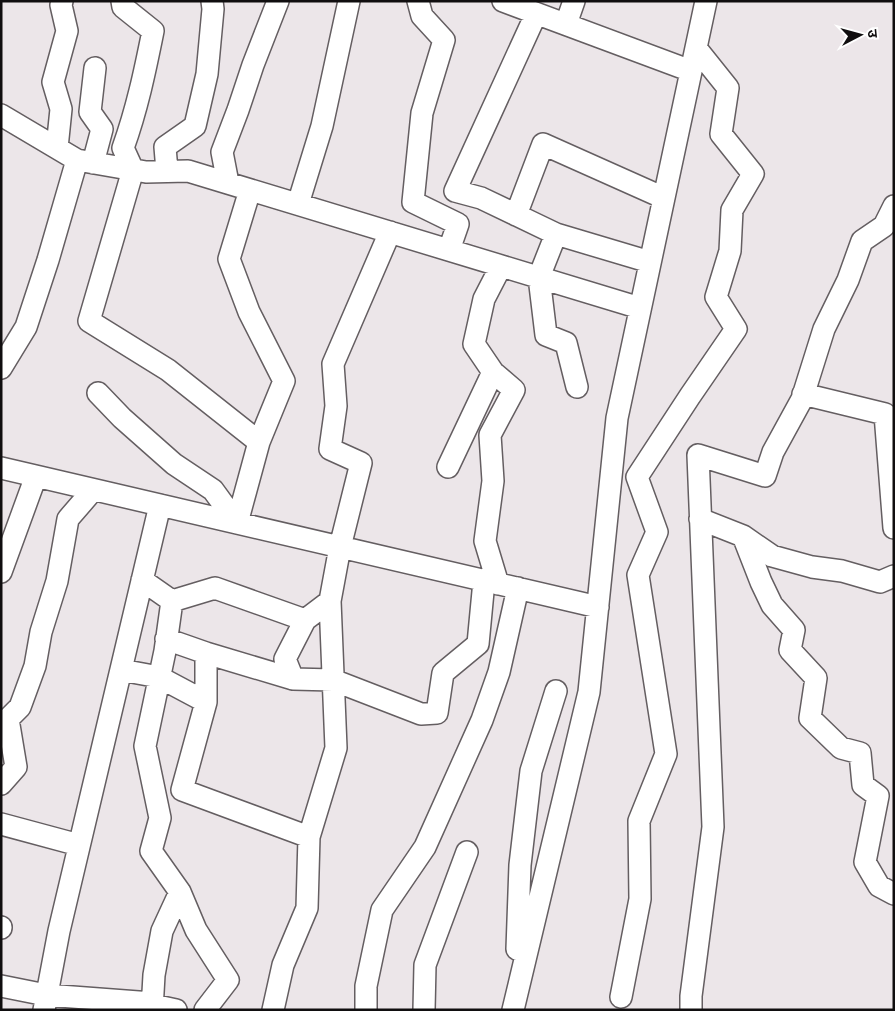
<svg xmlns="http://www.w3.org/2000/svg" width="895" height="1011" font-family="'DejaVu Sans','Noto Sans Devanagari',sans-serif">
<style>
.lines{fill:none;stroke-linecap:round;stroke-linejoin:round}
.street-casing{stroke:#645e61;stroke-width:24}
.street{stroke:#fff;stroke-width:21}
</style>
<rect width="100%" height="100%" fill="#ece6e9"/>
<g class="lines">
<defs>
<path id="street" d="M122 1 123 7 153 31C145 71 137 109 123 148L133 170 89 321 168 370 259 442 237 523
M418 1 422 16 444 40 422 113 413 202 458 224 449 250
M503 1 691 71
M536 14 455 191 481 198 556 234
M566 24 574 1
M1 115 77 160 146 172 188 171 640 308
M57 148 61 109 53 82 67 31 61 5 62 1
M93 163 102 129 90 112 95 68
M167 171 165 147 195 126 207 74 213 9 212 1
M228 183 222 152 238 110 253 65 278 1
M250 190 229 259 249 312 284 381 259 442
M298 204 322 126 349 1
M516 215 543 144 664 198
M1 368 26 327 48 260 77 160
M577 387 566 343 546 335 539 277 556 234 650 262
M98 393 122 418 174 464 213 490 237 523
M803 394 885 414 894 528
M448 467 493 372
M1 468 598 607
M700 519 743 536 772 556 812 567 842 571 880 582 894 576
M743 536 761 582 772 605 794 630 790 650 816 678 810 718 841 748 860 753 863 785 878 796 865 862 879 886 894 894
M1 572 36 476
M142 580 172 601 165 651 145 746 160 818 151 851 180 892 196 930 228 980 205 1010
M498 584 485 541 493 481 490 435 514 390 493 372 474 344 484 299 501 266
M172 601 215 588 305 620
M330 601 305 620 285 659 293 679 333 680 421 714 437 713 443 673 478 644 484 581
M166 639 206 653V702L182 790 309 837
M206 653 293 679
M121 670 159 677 206 702
M1 784 16 767 8 719 20 707 35 666 41 632 57 581 68 519 93 490
M1 824 79 845
M1 927V928
M517 949 520 865 531 771 556 691
M1 986 46 995 152 1003 153 1005 176 1010
M621 997 640 899 639 821 666 754 638 575 657 532 637 477 690 396 736 329 716 297 730 251 732 210 753 174 721 134 728 88 696 48
M44 1010 59 931 160 505
M152 1010 154 975 162 931 180 892
M273 1010 283 965 307 908 309 837 336 748 330 601 340 547 361 463 330 449 336 406 333 364 390 232
M366 1010V986L382 910 425 847 482 720 499 672 518 588
M424 1010 425 965 467 852
M513 1010 589 692 617 418 706 1
M691 1010V996L713 827 698 455 765 476 773 452 802 399 824 329 848 280 862 241 884 226 894 206"/>
</defs>
<!-- street casing -->
<use href="#street" class="street-casing"/>
<!-- street -->
<use href="#street" class="street"/>
</g>
<!-- border -->
<rect width="895" height="1011" fill="none" stroke="#100e0f" stroke-width="5"/>
<!-- north arrow -->
<g transform="translate(860 35) rotate(84)" stroke="#ffffff" stroke-width="4" paint-order="stroke">
<path d="M0-4L9 19L0 12L-9 19Z" fill="#100e0f"/>
<text y="-8" font-size="14" font-weight="bold" text-anchor="middle" fill="#100e0f">उ</text>
</g>
</svg>
